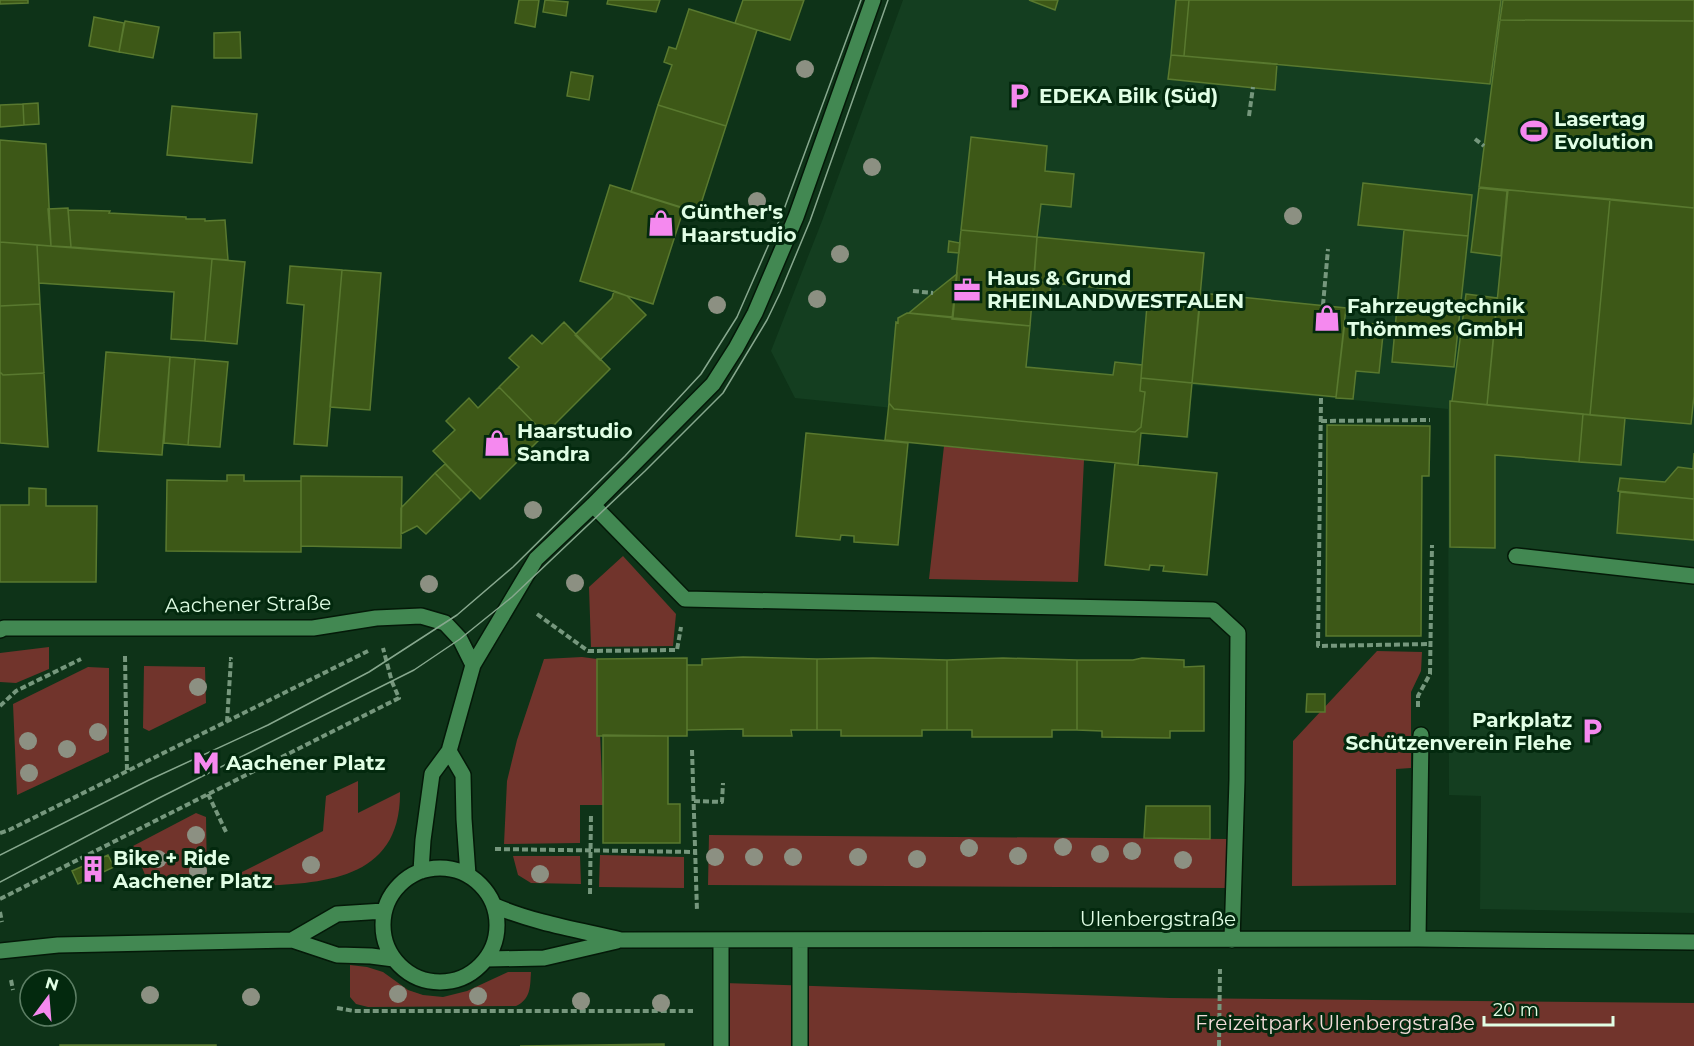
<svg xmlns="http://www.w3.org/2000/svg" width="1694" height="1046" font-family="Montserrat,sans-serif">
<style>
.built{fill:#143e20}
.green{fill:#71342c}
.building{fill:#3d5817;stroke:#59792f;stroke-width:1.5}
.lines{fill:none;stroke-linecap:round;stroke-linejoin:round}
.minor-casing{stroke:#041908;stroke-width:18}
.path{stroke:#76977d;stroke-width:4;stroke-dasharray:6 3;stroke-linecap:butt}
.minor{stroke:#428852;stroke-width:15}
.tram{stroke:#87a88e;stroke-width:1.5}
.tree{fill:#8c9082}
.labels{text-anchor:middle;dominant-baseline:central;stroke-width:6;stroke-linejoin:round;paint-order:stroke}
.poi-label{font-size:20px;font-weight:bold;fill:#e1fee5;stroke:#03290e;text-anchor:start}
.street-label{font-size:20px;fill:#e1fee5;stroke:#03290e}
.park-label{font-size:20px;fill:#f3dcd9;stroke:#03290e}
</style>
<rect width="100%" height="100%" fill="#0e3318"/>
<!-- built -->
<path class="built" d="M903 0H1694V913L1480 909 1481 796 1449 795 1448 409 1192 385 1189 438 795 398 771 351 822 221Z"/>
<!-- green -->
<path class="green" d="M944 446 1084 460 1078 582 929 579Z
M623 556 676 614 673 646 591 647 589 587Z
M49 647V669L16 683 0 682V653Z
M1377 651 1422 652 1421 671 1411 692V768L1396 769V885L1292 886 1293 741Z
M582 657 597 659 603 805H580V843L504 844 507 781 517 740 544 659Z
M144 666 205 667 206 703 149 731 143 728Z
M88 667 109 668V752L17 795 13 704Z
M358 781V813L400 792C401 889 308 883 238 887V874L323 831 326 796Z
M196 813 206 817 207 881 201 887 151 889 133 846Z
M709 835 1228 839 1227 888 708 885Z
M600 855 684 857V888L599 887Z
M513 856H580L581 884 531 883 518 875Z
M350 965 367 967 383 972 408 990 423 995 443 997 467 991 508 972H531C530 987 531 999 516 1006L368 1007 356 1004 350 997Z
M724 983 1170 998 1694 1003V1046H725Z"/>
<!-- building -->
<path class="building" d="M0 0H28V3L0 4Z
M519 0H539L535 27 515 23Z
M545 0 568 2 566 16 543 12Z
M608 0H660L656 12 607 4Z
M743 0H804L790 40 735 23Z
M1029 0H1058L1055 10Z
M1176 0H1189L1184 56 1171 55Z
M1189 0H1501L1490 84 1184 56Z
M1503 0H1694V21L1500 20Z
M689 9 757 30 726 126 658 105 672 65 664 62 669 47 676 49Z
M94 17 124 23 119 52 89 46Z
M1500 20 1694 21V208L1479 187Z
M125 21 159 27 153 58 119 52Z
M240 32 241 58H214V33Z
M1171 55 1277 64 1275 90 1168 79Z
M571 72 593 76 589 100 567 96Z
M38 103 39 124 24 125 23 104Z
M23 104 24 125 0 127V105Z
M658 105 726 126 698 213 631 192Z
M172 106 257 114 252 163 167 155Z
M971 137 1047 146 1045 171 1074 174 1071 207 1041 204 1037 237 961 230Z
M0 140 46 144 51 246 0 242Z
M1363 183 1472 195 1468 236 1358 225Z
M610 185 684 208 653 304 580 281Z
M1479 188 1507 191 1501 256 1471 252Z
M1508 190 1610 199 1590 415 1487 405Z
M1610 199 1694 208V396L1691 424 1590 415Z
M68 208 71 247 51 246 48 209Z
M68 210 110 211 109 213 186 217V219H205V221L225 220 228 260 71 247Z
M961 230 1037 237 1030 326 952 319Z
M1404 230 1468 236 1454 367 1392 362Z
M1037 237 1204 253 1192 383 1141 378 1148 293 1034 281Z
M949 241 960 243 959 253 948 252Z
M0 242 37 245 40 304 0 306Z
M37 245 212 259 205 341 171 339 174 292 39 283Z
M212 259 245 262 237 344 205 341Z
M290 266 342 270 327 446 294 444 304 305 287 303Z
M342 270 381 273 370 410 330 407Z
M957 274 953 317 909 313 933 293Z
M1034 281 1051 283 1049 304 1033 302Z
M614 291 627 296 646 315 600 360 575 335 612 298Z
M1201 293 1346 308 1336 397 1192 383Z
M1466 294 1497 298 1487 405 1452 401Z
M40 304 44 373 3 375 0 372V306Z
M907 313 1030 326 1026 367 1113 375 1115 362 1142 365 1140 391 1145 392 1141 427 1135 432 894 409 889 403V399L896 322 898 323V318Z
M1345 321 1384 325 1379 373 1356 371 1353 399 1336 398Z
M564 322 610 369 545 434 499 387 519 367 509 358 532 335 542 344Z
M106 352 170 357 162 455 98 451Z
M170 357 195 359 188 445 164 443Z
M195 359 228 362 220 447 188 445Z
M0 372 3 375 44 373 48 447 0 443Z
M1141 378 1192 383 1187 437 1141 433 1138 465 885 440 889 403 894 409 1135 432 1141 427 1145 392 1140 391Z
M499 387 545 434 480 499 433 451 455 430 446 421 469 398 478 408Z
M1450 401 1583 414 1579 462 1495 455V548L1450 547Z
M1583 414 1625 418 1621 465 1579 462Z
M1327 425 1430 426 1429 476H1422L1421 636H1326Z
M806 433 908 443 898 545 854 542V536L841 535 840 540 796 536Z
M1694 453V499L1618 491 1620 478 1665 482 1678 467 1693 469Z
M1115 463 1217 473 1207 575 1163 571 1164 566 1150 565 1149 570 1105 565Z
M445 464 471 490 461 500 435 473Z
M435 473 461 500 426 534 417 526 401 534V508Z
M227 475H244V481H301V552L166 551 167 480 227 481Z
M301 476 402 477 401 548 301 546Z
M29 488 46 489V506H97L96 582H0V505H29Z
M1620 492 1694 499V540L1617 533Z
M743 657 817 659V730H791L792 736H743V729L687 730V665H702V659Z
M687 658V736H597V659Z
M873 658 947 660V730H922V736H841V730H817V659Z
M1003 658 1077 660V730H1052V737H972V730H947V660Z
M1142 658 1184 660V667L1204 666V731H1170V738L1102 737V731L1077 730V660H1133Z
M1307 694H1325V712H1306Z
M603 735 668 736V804H680V843H603Z
M1146 806H1210V839L1144 838Z
M108 855 114 867 78 884 72 871Z
M664 1044V1046H520Z
M60 1045H129V1046H60Z
M129 1045H216V1046H129Z"/>
<g class="lines">
<defs>
<path id="minor" d="M593 505 685 599 1213 610 1238 633 1237 780 1232 940
M1516 556 1694 576
M0 630 4 628H313L376 618 421 616 445 623 460 639 473 665
M449 751 463 775 464 819 468 875
M383 925a57 57 0 1 1 114 0a57 57 0 1 1-114 0Z
M421 871 423 840 432 774 449 751 473 665 536 559 593 505 713 384 736 348 755 313 796 217 873 0
M495 906C535 923 579 930 621 940L1418 939 1694 942
M1418 939 1421 735
M292 940 337 914 384 911
M0 951 58 945 292 940 337 955 371 956 394 959
M487 959 544 958 617 941
M721 1046V940
M800 1046V940"/>
</defs>
<!-- minor casing -->
<use href="#minor" class="minor-casing"/>
<!-- path -->
<path class="path" d="M1249 116 1253 87
M1475 139 1484 146
M913 291 933 293
M1323 305 1328 249
M1321 398 1318 646 1431 644
M1321 421 1430 420
M537 614 588 651 677 650 681 627
M125 656 127 773
M0 706 16 691 81 659
M1418 707V696L1430 674 1432 545
M227 722 231 659H229
M692 750 697 911
M208 794 227 834
M694 801 722 802 723 783
M0 833 9 830 368 651
M495 849 695 852
M590 894 591 814
M0 899 399 698 392 682 383 648
M0 912 2 922
M11 980 13 990
M337 1008 354 1011H693
M1219 1046 1220 969"/>
<!-- minor -->
<use href="#minor" class="minor"/>
<!-- tram -->
<path class="tram" d="M0 855 149 780 268 725 369 672 457 615 513 567 625 456 701 374 737 317 783 212 861 0
M0 882 157 799 414 670 460 639 512 597 645 471 723 393 767 320 780 293 810 221 888 0"/>
</g>
<!-- trees -->
<g class="tree">
<circle cx="805" cy="69" r="9"/>
<circle cx="872" cy="167" r="9"/>
<circle cx="757" cy="201" r="9"/>
<circle cx="1293" cy="216" r="9"/>
<circle cx="840" cy="254" r="9"/>
<circle cx="817" cy="299" r="9"/>
<circle cx="717" cy="305" r="9"/>
<circle cx="614" cy="431" r="9"/>
<circle cx="533" cy="510" r="9"/>
<circle cx="575" cy="583" r="9"/>
<circle cx="429" cy="584" r="9"/>
<circle cx="198" cy="687" r="9"/>
<circle cx="98" cy="732" r="9"/>
<circle cx="28" cy="741" r="9"/>
<circle cx="67" cy="749" r="9"/>
<circle cx="29" cy="773" r="9"/>
<circle cx="196" cy="835" r="9"/>
<circle cx="1063" cy="847" r="9"/>
<circle cx="969" cy="848" r="9"/>
<circle cx="1132" cy="851" r="9"/>
<circle cx="1100" cy="854" r="9"/>
<circle cx="1018" cy="856" r="9"/>
<circle cx="715" cy="857" r="9"/>
<circle cx="754" cy="857" r="9"/>
<circle cx="793" cy="857" r="9"/>
<circle cx="858" cy="857" r="9"/>
<circle cx="158" cy="859" r="9"/>
<circle cx="917" cy="859" r="9"/>
<circle cx="1183" cy="860" r="9"/>
<circle cx="311" cy="865" r="9"/>
<circle cx="198" cy="871" r="9"/>
<circle cx="540" cy="874" r="9"/>
<circle cx="398" cy="994" r="9"/>
<circle cx="150" cy="995" r="9"/>
<circle cx="478" cy="996" r="9"/>
<circle cx="251" cy="997" r="9"/>
<circle cx="581" cy="1001" r="9"/>
<circle cx="661" cy="1003" r="9"/>
</g>
<!-- icons -->
<defs>
<symbol id="parking-bare" viewBox="-9 -9 18 18"><path d="M-3.5-5.5H1a3.5 3.5 0 0 1 0 7H-1V5.5H-3.5ZM-1-3.4V-.6H.8a1.4 1.4 0 0 0 0-2.8Z" fill="#f589ef" stroke="#03290e" stroke-width="2.5" paint-order="stroke"/></symbol>
<symbol id="stadium-bare" viewBox="-9 -9 18 18"><path d="M0-5a6.5 5 0 1 0 0 10a6.5 5 0 1 0 0-10ZM-3.5-1.8h7v3.6h-7Z" fill="#f589ef" stroke="#03290e" stroke-width="2.5" paint-order="stroke"/></symbol>
<symbol id="shop-bare" viewBox="-9 -9 18 18"><path d="M-5-2.5h2.3a2.7 3.5 0 0 1 5.4 0H5L5.5 6h-11ZM-1.5-2.5h3a1.5 2.3 0 0 0-3 0Z" fill="#f589ef" stroke="#03290e" stroke-width="2.5" paint-order="stroke"/></symbol>
<symbol id="office-bare" viewBox="-9 -9 18 18"><path d="M-6-3h4V-5.5h4V-3h4V5H-6ZM-1-4.5V-3h2v-1.5ZM-6 0V1H6V0Z" fill="#f589ef" stroke="#03290e" stroke-width="2.5" paint-order="stroke"/></symbol>
<symbol id="metro-bare" viewBox="-9 -9 18 18"><path d="M-5.5 5V-5H-3L0 0L3-5H5.5V5H3V-.5L0 4L-3-.5V5Z" fill="#f589ef" stroke="#03290e" stroke-width="2.5" paint-order="stroke"/></symbol>
<symbol id="building-bare" viewBox="-9 -9 18 18"><path d="M-4-6H4V6H1V3H-1V6H-4ZM-2.5-4.3h1.7v1.8h-1.7ZM.8-4.3h1.7v1.8H.8ZM-2.5-1h1.7V.8h-1.7ZM.8-1h1.7V.8H.8Z" fill="#f589ef" stroke="#03290e" stroke-width="2.5" paint-order="stroke"/></symbol>
</defs>
<g fill-rule="evenodd">
<use href="#parking-bare" x="1000" y="77" width="38" height="38"/>
<use href="#stadium-bare" x="1515" y="112" width="38" height="38"/>
<use href="#shop-bare" x="642" y="204" width="38" height="38"/>
<use href="#office-bare" x="948" y="271" width="38" height="38"/>
<use href="#shop-bare" x="1308" y="299" width="38" height="38"/>
<use href="#shop-bare" x="478" y="424" width="38" height="38"/>
<use href="#parking-bare" x="1573" y="712" width="38" height="38"/>
<use href="#metro-bare" x="187" y="744" width="38" height="38"/>
<use href="#building-bare" x="74" y="850" width="38" height="38"/>
</g>
<g class="labels">
<!-- poi labels -->
<g class="poi-label">
<text x="1039" y="96">EDEKA Bilk (Süd)</text>
<text x="1554" y="119">Lasertag<tspan x="1554" dy="23">Evolution</tspan></text>
<text x="681" y="212">Günther's<tspan x="681" dy="23">Haarstudio</tspan></text>
<text x="987" y="278">Haus &amp; Grund<tspan x="987" dy="23">RHEINLANDWESTFALEN</tspan></text>
<text x="1347" y="306">Fahrzeugtechnik<tspan x="1347" dy="23">Thömmes GmbH</tspan></text>
<text x="517" y="431">Haarstudio<tspan x="517" dy="23">Sandra</tspan></text>
<text x="1572" y="720" text-anchor="end">Parkplatz<tspan x="1572" dy="23">Schützenverein Flehe</tspan></text>
<text x="226" y="763">Aachener Platz</text>
<text x="113" y="858">Bike + Ride<tspan x="113" dy="23">Aachener Platz</tspan></text>
</g>
<!-- street labels -->
<g class="street-label">
<text transform="translate(248 604) rotate(-1)">Aachener Straße</text>
<text x="1158" y="919">Ulenbergstraße</text>
</g>
<!-- park labels -->
<g class="park-label">
<text x="1335" y="1023">Freizeitpark Ulenbergstraße</text>
</g>
</g>
<!-- north arrow -->
<g transform="translate(48 998) rotate(16)"><circle r="28" fill="#03290e" stroke="#5c7e64" stroke-width="1.5"/>
<path d="M0-4.5L10 22L0 15L-10 22Z" fill="#f589ef"/>
<text y="-9" font-size="16" font-weight="bold" text-anchor="middle" fill="#e1fee5">N</text>
</g>
<!-- scale -->
<path d="M1484 1016v9h129v-9" fill="none" stroke="#e1fee5" stroke-width="3"/>
<text x="1493" y="1016" font-size="18" fill="#e1fee5" stroke="#03290e" stroke-width="4.5" paint-order="stroke">20 m</text>
</svg>
